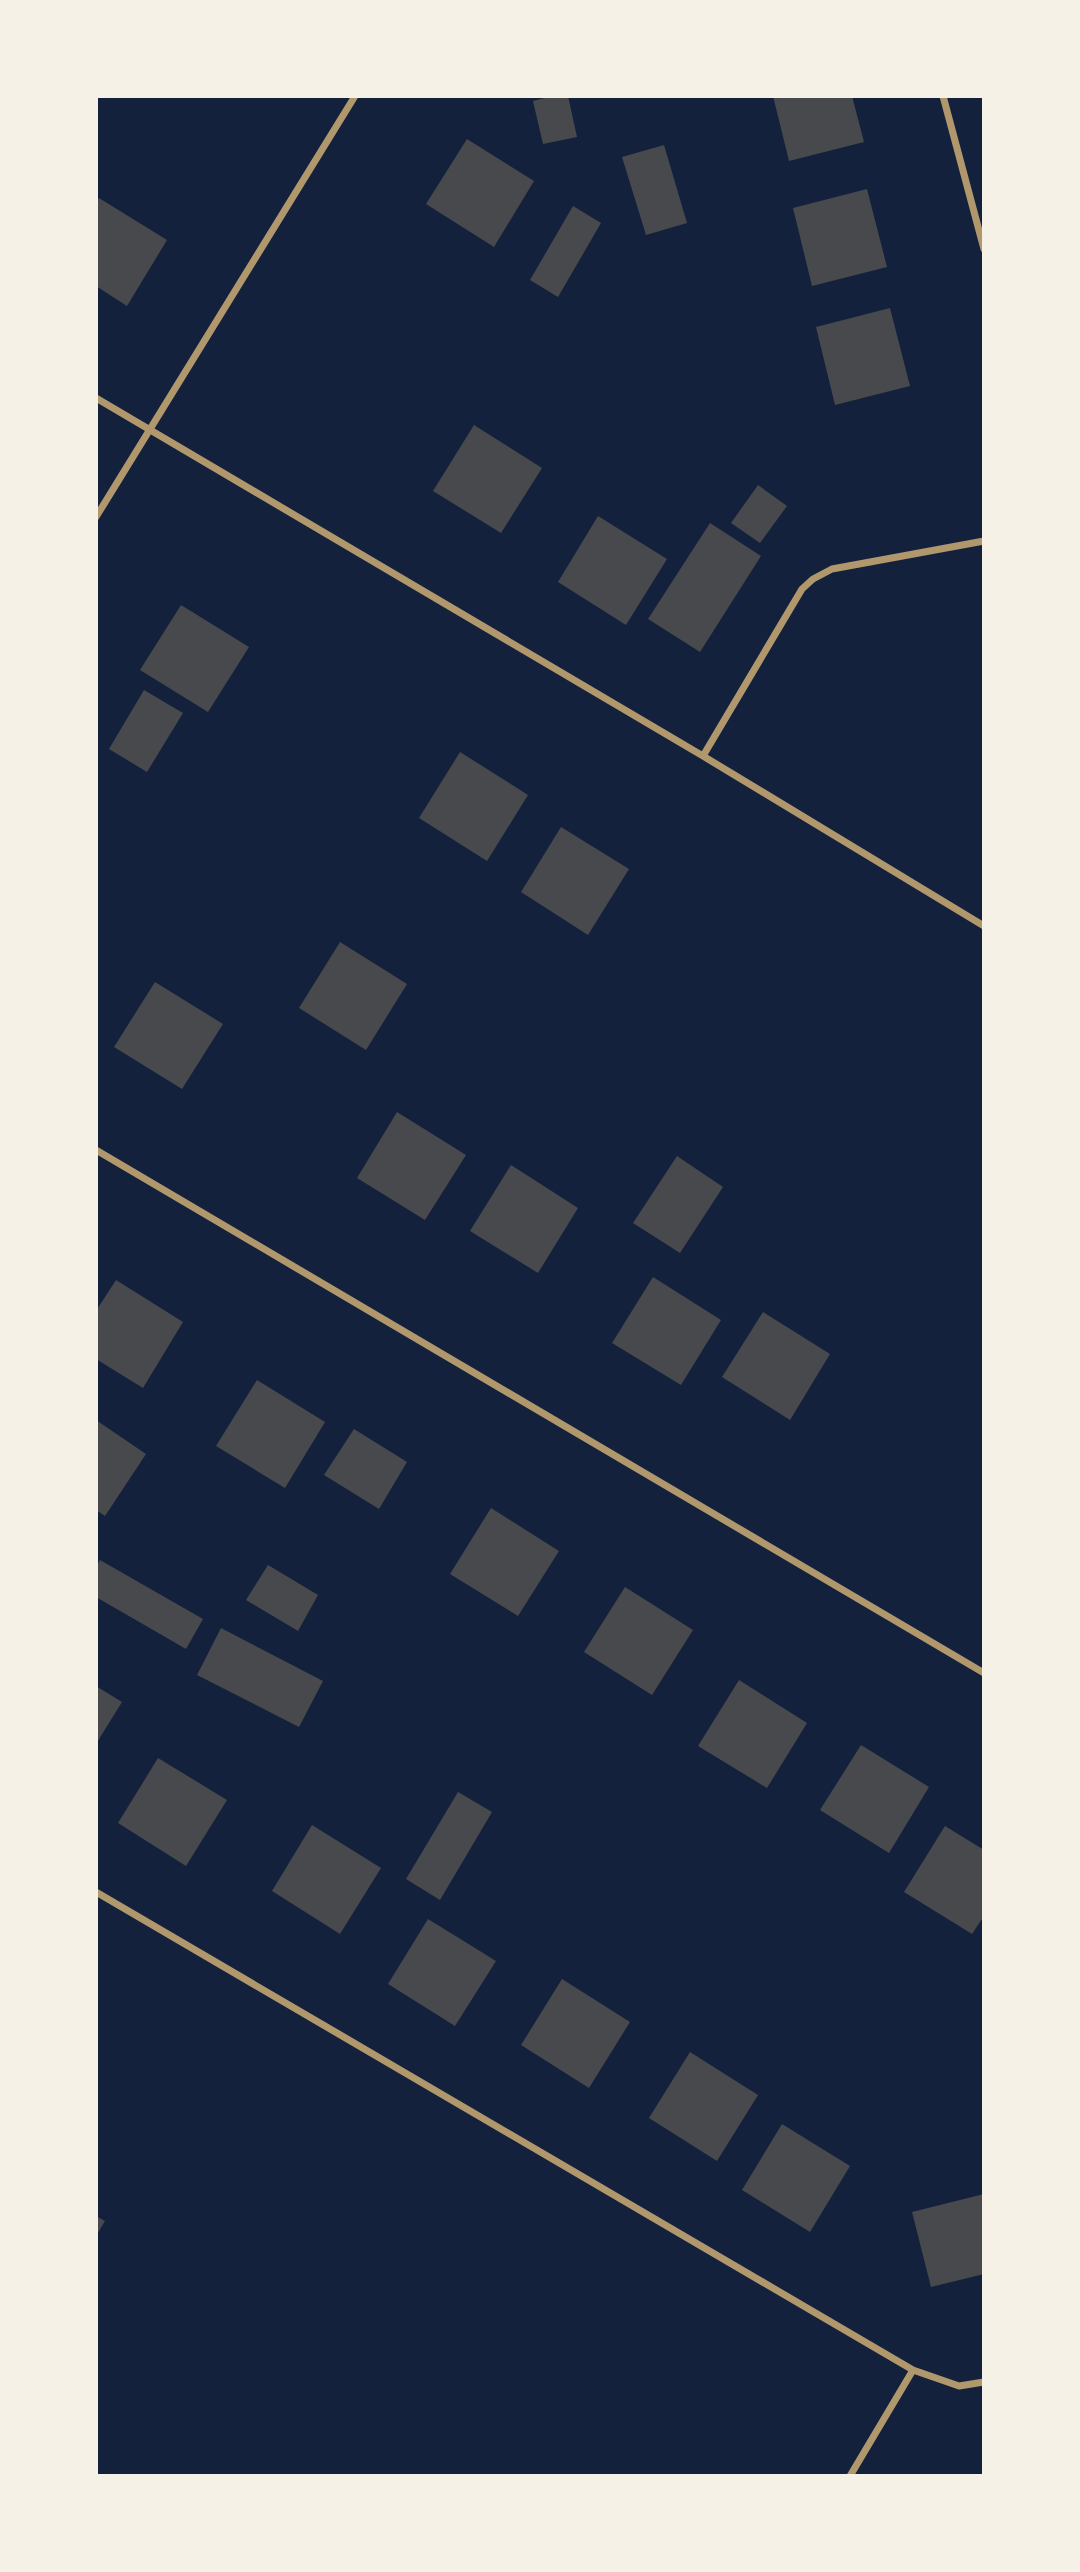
<svg xmlns="http://www.w3.org/2000/svg" width="1080" height="2572" font-family="Mulish,sans-serif">
<style>
.building{fill:#48494c}
.lines{fill:none;stroke-linecap:round;stroke-linejoin:round}
.minor{stroke:#b1986c;stroke-width:7}
</style>
<rect width="100%" height="100%" fill="#14213d"/>
<!-- building -->
<path class="building" d="M552 96H568L577 137 543 144 533 101Z
M773 96H852L864 142 789 161Z
M467 139 534 181 494 247 426 204Z
M664 145 687 223 646 235 622 157Z
M867 189 887 267 812 286 793 208Z
M99 198 167 240 127 306 96 286V202Z
M573 206 601 223 558 297 530 280Z
M890 308 910 386 835 405 816 327Z
M474 425 542 468 501 533 433 491Z
M758 485 787 506 760 543 731 523Z
M598 516 667 559 626 625 558 582Z
M710 523 761 556 700 652 648 619Z
M181 605 249 647 208 712 140 670Z
M144 690 183 713 147 772 109 749Z
M460 752 528 795 487 861 419 818Z
M561 827 629 869 588 935 521 892Z
M340 942 407 984 366 1050 299 1008Z
M155 982 223 1024 182 1089 114 1047Z
M397 1112 466 1155 425 1220 357 1178Z
M677 1156 723 1187 680 1253 633 1223Z
M511 1165 578 1208 538 1273 470 1231Z
M653 1277 721 1320 681 1385 612 1343Z
M116 1280 183 1322 143 1388 96 1359V1311Z
M763 1312 830 1354 790 1420 722 1377Z
M257 1380 325 1422 285 1488 216 1446Z
M96 1420 146 1454 105 1516 96 1510Z
M354 1429 407 1462 379 1509 324 1475Z
M491 1508 559 1551 518 1616 450 1574Z
M100 1560 203 1619 186 1649 96 1597V1567Z
M268 1565 318 1595 298 1631 246 1600Z
M625 1587 693 1630 652 1695 584 1652Z
M221 1628 323 1681 299 1727 197 1675Z
M739 1680 807 1723 767 1788 698 1746Z
M96 1686 122 1702 96 1744Z
M861 1745 929 1787 889 1853 820 1810Z
M158 1758 227 1800 186 1866 118 1823Z
M458 1792 492 1812 440 1900 406 1879Z
M312 1825 381 1868 340 1934 272 1891Z
M945 1826 984 1850V1916L972 1934 904 1892Z
M428 1919 496 1961 455 2026 388 1984Z
M562 1979 630 2022 589 2088 521 2045Z
M690 2052 758 2095 717 2161 649 2118Z
M782 2124 850 2166 810 2232 742 2190Z
M984 2194V2274L931 2287 912 2212Z
M96 2216 105 2221 96 2236Z"/>
<g class="lines">
<!-- minor -->
<path class="minor" d="M943 96 984 249
M96 398 703 756 984 926
M96 517 355 96
M703 756 802 589 813 579 832 569 984 541
M96 1150 984 1673
M96 1892 913 2370
M850 2476 913 2370 959 2386 984 2382"/>
</g>
<!-- border -->
<rect width="1080" height="2572" fill="none" stroke="#f6f1e7" stroke-width="196"/>
</svg>
